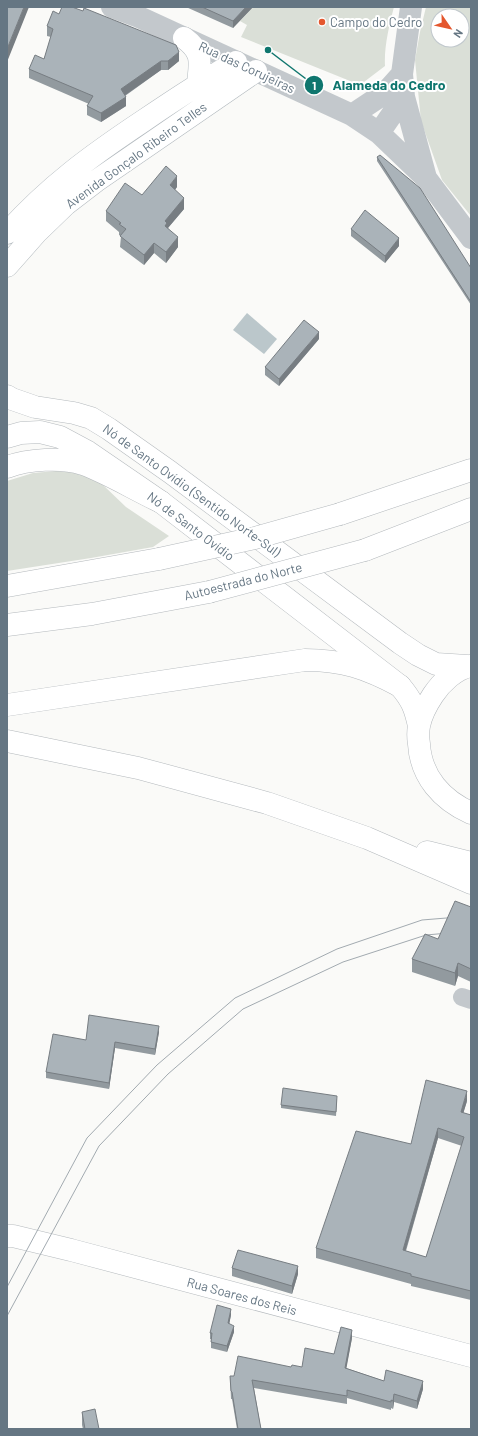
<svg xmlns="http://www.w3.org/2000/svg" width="478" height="1436" font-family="Barlow,sans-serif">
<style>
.green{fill:#dadfd7;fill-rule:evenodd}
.water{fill:#bbc7cb}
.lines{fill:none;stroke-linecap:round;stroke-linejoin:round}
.secondary-casing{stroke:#b3babf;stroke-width:23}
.primary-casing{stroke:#b5babe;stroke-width:23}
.motorway-casing{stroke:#b4b9bd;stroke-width:23}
.minor{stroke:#c3c8cc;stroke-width:18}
.tertiary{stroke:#c3c8cc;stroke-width:22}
.secondary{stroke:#fff;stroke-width:22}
.primary{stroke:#fff;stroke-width:22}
.motorway{stroke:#fff;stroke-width:22}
.tram{stroke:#a2aab0;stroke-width:1}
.motorway-bridge-casing{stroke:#b4b9bd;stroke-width:23;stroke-linecap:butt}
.motorway-bridge{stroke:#fff;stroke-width:22}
.wall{fill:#929a9f;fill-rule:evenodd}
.shaded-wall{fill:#777d82}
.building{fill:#aab3b9;stroke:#777d82;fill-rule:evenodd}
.poi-dot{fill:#e4572e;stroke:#fff;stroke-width:1.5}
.labels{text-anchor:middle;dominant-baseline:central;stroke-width:4;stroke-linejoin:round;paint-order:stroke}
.poi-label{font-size:13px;fill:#657683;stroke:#fff;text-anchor:start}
.street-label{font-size:13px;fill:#657683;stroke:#fff}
.leader{fill:none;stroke:#0f766e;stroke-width:1.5}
.callout-dot{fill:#0f766e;stroke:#fff;stroke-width:1.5}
.mark-label{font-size:12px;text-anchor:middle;font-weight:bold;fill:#fff}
.callout-label{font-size:14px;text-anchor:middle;font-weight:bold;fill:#0f766e;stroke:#fff;stroke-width:4;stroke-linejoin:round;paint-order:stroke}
</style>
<rect width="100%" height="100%" fill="#fafaf8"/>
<!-- green -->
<path class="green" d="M253 7H394C389 26 384 47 385 66L360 85 241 37 247 25 240 21Z
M426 7H471V216L442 180 421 121 415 60 420 32ZM438 16H462V40H438Z
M56 471 72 472 88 477 102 484 126 507 169 536 153 547 91 558 7 571V481L33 473Z"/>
<!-- water -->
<path class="water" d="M247 313 277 339 264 354 233 330Z"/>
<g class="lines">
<defs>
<path id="secondary" d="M184 38C204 53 200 62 198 84
M7 233C49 186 92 155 143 121 174 100 204 80 236 62
M7 266 37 232 66 204 96 181 256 71"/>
<path id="primary" d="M7 396 12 399 35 407 74 413 91 418 109 429 170 472 400 643 418 655 436 664 467 666
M7 437 21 433 40 432 60 437 88 452 161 502 400 686C412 700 415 708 419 726
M471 666C456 668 441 683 433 695 427 704 421 715 419 726 418 731 418 738 419 744 421 777 442 800 471 813
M7 1236H13L71 1250 471 1356"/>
<path id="motorway" d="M7 467C28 459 62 457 83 464 110 474 135 490 161 502
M340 514 471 470
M365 550 471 509
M7 586 159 559
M7 625 92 614 209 592
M7 705 305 660C343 660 366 668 400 686
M7 741 138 768 267 803 367 838 471 883
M427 852 471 863"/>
</defs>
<!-- secondary casing -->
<use href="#secondary" class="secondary-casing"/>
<!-- primary casing -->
<use href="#primary" class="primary-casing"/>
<!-- motorway casing -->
<use href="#motorway" class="motorway-casing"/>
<!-- minor -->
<path class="minor" d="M462 997 471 1000"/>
<!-- tertiary -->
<path class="tertiary" d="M112 7 139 17 352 115 379 133 426 178 471 238
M411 7 402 74 404 97 426 178
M352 115 385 93 402 74
M379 133 404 97"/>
<!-- secondary -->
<use href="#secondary" class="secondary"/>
<!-- primary -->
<use href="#primary" class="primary"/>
<!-- motorway -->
<use href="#motorway" class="motorway"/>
<!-- tram -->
<path class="tram" d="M7 1287 87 1138 157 1065 235 998 337 949 422 920 471 916
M7 1316 99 1146 168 1074 243 1009 343 962 426 935 471 931"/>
<defs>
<path id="motorway-bridge" d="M159 559 255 538 340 514
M209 592 365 550"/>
</defs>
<!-- motorway-bridge casing -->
<use href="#motorway-bridge" class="motorway-bridge-casing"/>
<!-- motorway-bridge -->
<use href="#motorway-bridge" class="motorway-bridge"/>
</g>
<!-- wall -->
<path class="wall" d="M186 7H253L233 28Z
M47 26 179 61 168 70H161L125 96 126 106 101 122 87 115V106L89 104 29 78V69L44 59 51 37 47 36Z
M377 157 471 268V305L377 161Z
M177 187 175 190 184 209 168 228 178 247 166 263 154 253 144 265 120 247 121 236 119 235V232L106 221V211L142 195Z
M351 229 399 246 385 263 351 236Z
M319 339 279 386 265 375V367Z
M471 907V982L458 976 455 986 412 972V959L438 939Z
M159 1032 155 1055 115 1048 109 1089 46 1078V1072L86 1040Z
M337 1099 336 1116 281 1108V1105Z
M467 1101 463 1113 471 1115V1300L411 1286V1284L316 1258V1248L411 1144ZM438 1138 462 1146 426 1257 406 1251Z
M232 1268 298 1274 292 1294 232 1276Z
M231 1315 229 1324 234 1332 227 1352 211 1348V1339H210V1333Z
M352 1338 346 1368 384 1381 423 1389 417 1409 394 1402 393 1409 391 1408V1410L347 1398V1404L254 1388 261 1429H237L232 1399H231L230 1376H234L291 1367H302L334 1354Z
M82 1412 99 1429H83L82 1425Z"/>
<!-- shaded-wall -->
<path class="shaded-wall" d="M24 7H29L7 62V49Z
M246 7H253L233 28V21Z
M179 52V61L168 70V61Z
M161 61V70L121 98V89Z
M126 97V106L101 122V113Z
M177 176V187L170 196V185Z
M184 198V209L167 229 165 237V221Z
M178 237V247L166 263V252Z
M399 238V246L385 263V256Z
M154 243V253L144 265V255Z
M319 332V339L279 386V379Z
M458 963V976L455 986V973Z
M159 1026V1032L155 1055V1049Z
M115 1042V1048L109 1089V1083Z
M467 1091V1101L461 1121V1112Z
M438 1128V1138L403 1259V1250Z
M298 1266V1274L292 1294V1286Z
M231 1309V1315L228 1330V1323Z
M234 1326V1332L227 1352V1346Z
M352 1330V1338L345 1376V1368Z
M423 1381V1389L417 1409V1401Z
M394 1394V1402L393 1409V1401Z"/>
<!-- building -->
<path class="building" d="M7 7H24L7 49Z
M62 7H72L83 11 84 8 176 45 179 52 168 61H161L121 89 126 97 101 113 87 106 93 96 29 69 35 55 44 59 53 29 47 26 53 11 59 14Z
M202 7H246L233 21Z
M380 155 420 188 471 268V302L377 157Z
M166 166 177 176 170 185 184 198 165 221 167 223 165 226 178 237 166 252 154 243 144 255 120 236 126 229 119 224 121 223 106 211 125 183 142 195Z
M365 210 399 238 385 256 351 229Z
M304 320 319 332 279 379 265 367Z
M455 901 471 907V969L458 963 455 973 412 959 425 934 438 939Z
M89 1015 159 1026 155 1049 115 1042 109 1083 46 1072 53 1034 86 1040Z
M426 1080 467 1091 461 1112 471 1115V1291L411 1276V1274L316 1248 356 1131 411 1144ZM438 1128 464 1137 426 1257 403 1250Z
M283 1088 337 1096 336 1112 281 1105Z
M238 1250 298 1266 292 1286 232 1268Z
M217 1305 231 1309 228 1323 234 1326 227 1346 211 1342 212 1333H210Z
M341 1327 352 1330 345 1368 384 1381 386 1370 423 1381 417 1401 394 1394 393 1401 391 1400V1402L347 1390V1396L252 1380 261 1429H238L232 1392 231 1391 230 1376H234L238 1356 291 1367 292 1365 302 1367 305 1348 334 1354Z
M95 1409 99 1429H85L82 1412Z"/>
<!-- markers -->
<circle class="poi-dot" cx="322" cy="22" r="4"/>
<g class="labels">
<!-- poi labels -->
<g class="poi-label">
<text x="330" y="22">Campo do Cedro</text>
</g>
<!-- street labels -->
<g class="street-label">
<text transform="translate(247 67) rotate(25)">Rua das Corujeiras</text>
<text transform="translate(136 155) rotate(-36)">Avenida Gonçalo Ribeiro Telles</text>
<text transform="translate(192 490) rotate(36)">Nó de Santo Ovídio (Sentido Norte-Sul)</text>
<text transform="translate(191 526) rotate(37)">Nó de Santo Ovídio</text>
<text transform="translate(243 581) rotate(-14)">Autoestrada do Norte</text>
<text transform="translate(242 1296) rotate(15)">Rua Soares dos Reis</text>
</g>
</g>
<!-- callouts -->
<path class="leader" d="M268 50L314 85"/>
<g class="callout-dot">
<circle cx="268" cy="50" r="4"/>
<circle cx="314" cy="85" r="10"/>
</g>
<g class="mark-label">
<text x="314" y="90">1</text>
</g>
<g class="callout-label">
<text x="389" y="90">Alameda do Cedro</text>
</g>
<!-- border -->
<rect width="478" height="1436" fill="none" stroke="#657683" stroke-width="16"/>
<!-- north arrow -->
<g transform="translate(450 28) rotate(124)"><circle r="19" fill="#ffffff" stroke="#c1c8cd"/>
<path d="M0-3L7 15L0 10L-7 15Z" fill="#e4572e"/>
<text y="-6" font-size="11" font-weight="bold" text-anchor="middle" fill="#657683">N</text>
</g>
</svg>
